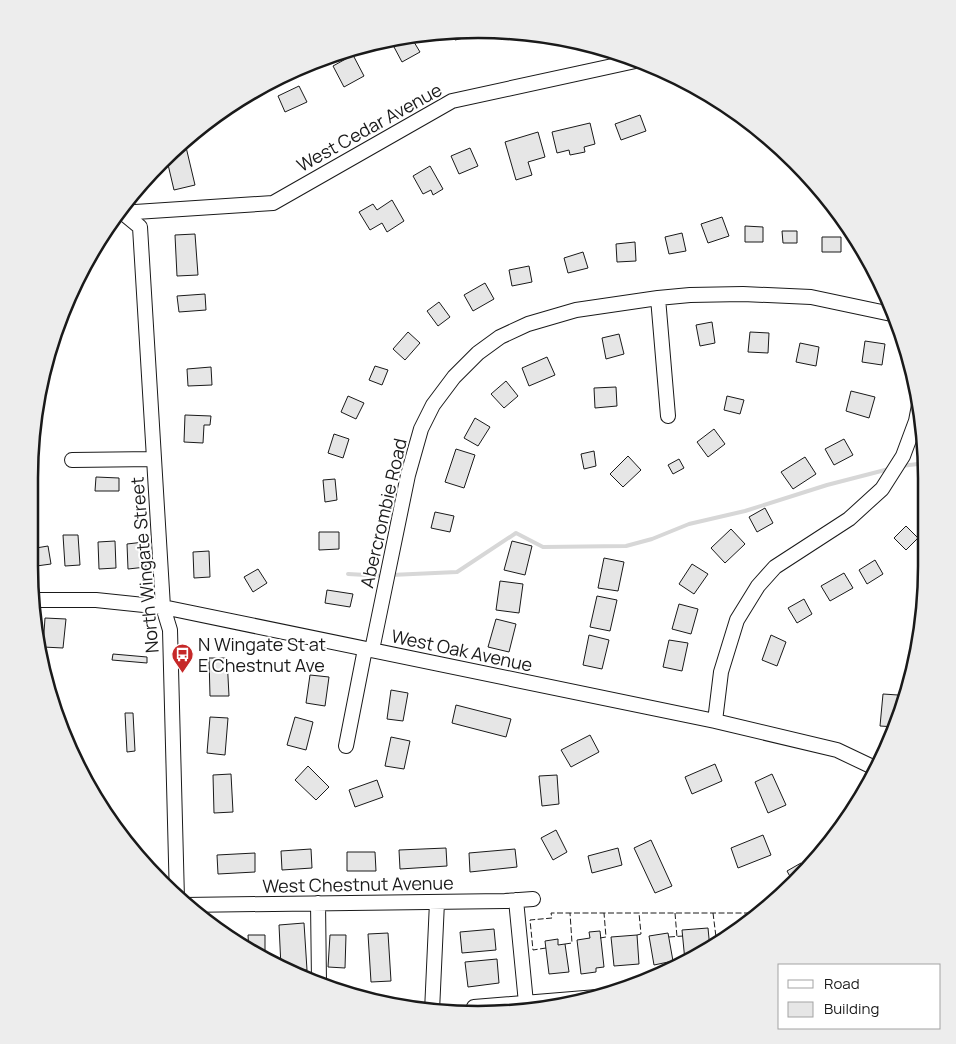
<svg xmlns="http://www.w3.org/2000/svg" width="956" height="1044" font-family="Manrope,sans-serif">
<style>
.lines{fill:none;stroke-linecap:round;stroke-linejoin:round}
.stream{stroke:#d7d7d7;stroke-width:4}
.building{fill:#e6e6e6;stroke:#1a1a1a}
.minor-casing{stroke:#1a1a1a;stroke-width:16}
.minor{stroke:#fff;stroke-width:14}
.fence{stroke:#1a1a1a;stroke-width:1;stroke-dasharray:6 2.5;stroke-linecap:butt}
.labels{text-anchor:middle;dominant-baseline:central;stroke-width:4;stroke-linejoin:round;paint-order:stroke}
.street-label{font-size:18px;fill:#1a1a1a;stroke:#fff}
.poi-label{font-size:18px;fill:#1a1a1a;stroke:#fff;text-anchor:start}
.rim{fill:none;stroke:#1a1a1a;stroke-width:2.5}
</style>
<rect width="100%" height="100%" fill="#fff"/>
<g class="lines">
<!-- stream -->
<path class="stream" d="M901 466 926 463
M348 574 384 576
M391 575 457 572 516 533 543 547 626 546 652 539 689 524 745 511 827 485 889 469"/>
</g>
<!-- building -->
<path class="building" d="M480 29 481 34 455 40 453 31Z
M501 31 517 33 502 37Z
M411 37 420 52 402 62 394 47Z
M353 55 364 76 344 87 333 66Z
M299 86 307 102 285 112 278 96Z
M640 115 646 131 621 140 615 124Z
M590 123 595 144 584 147 585 152 570 155 569 150 557 153 552 132Z
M538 132 545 157 528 162 532 175 516 180 505 142Z
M186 147 195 185 174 190 166 156 173 150Z
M470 148 478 166 459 174 451 156Z
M430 166 443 189 433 195 431 190 423 194 413 176Z
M392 200 404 221 387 232 382 223 370 230 359 212 373 204 377 210Z
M722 217 729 236 708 243 701 224Z
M745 226 763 227V242H745Z
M782 231H797V243H783Z
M682 233 686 251 669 254 665 237Z
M195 234 198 275 177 276 175 235Z
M822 237H841V252H822Z
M635 242 636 261 617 262 616 244Z
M583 252 588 268 568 273 564 258Z
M529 266 532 282 512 286 509 270Z
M485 283 494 299 473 311 464 295Z
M205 294 206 310 179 312 177 296Z
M439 302 450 317 438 326 427 311Z
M712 322 715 343 700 346 696 325Z
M408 332 420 343 405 360 393 349Z
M750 332 769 333 768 353 748 352Z
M619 334 624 354 606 359 602 338Z
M865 341 885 344 882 365 862 362Z
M800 343 819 347 816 366 796 362Z
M547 357 555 375 529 386 522 368Z
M375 366 388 370 382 385 369 380Z
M211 367 212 385 188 386 187 369Z
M506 381 518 396 504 408 491 394Z
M616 387 617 406 595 408 594 388Z
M851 391 875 397 869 418 846 411Z
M348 396 364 403 356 419 341 412Z
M727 396 744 400 740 414 724 410Z
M185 415 211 416 210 425H204L203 443 184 442Z
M475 418 490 427 478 446 464 438Z
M714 429 725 444 708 457 697 442Z
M334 434 349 439 343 458 328 453Z
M844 439 853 455 834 465 825 449Z
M456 449 475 455 464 488 445 482Z
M594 451 596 466 584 469 581 454Z
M628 456 641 470 623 487 610 474Z
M805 457 816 474 793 489 781 472Z
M679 459 684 468 673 474 668 465Z
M96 477 119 478V491H95Z
M335 479 337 500 325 502 323 480Z
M765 508 773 523 757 532 749 517Z
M435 512 454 516 450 532 431 528Z
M906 526 918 538 906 550 894 538Z
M731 529 745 544 725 563 711 548Z
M319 532H339V549L319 550Z
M63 535H78L80 565 65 566Z
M115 541 116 568 99 569 98 542Z
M512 541 532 546 525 575 504 570Z
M144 542 146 567 128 569 127 544Z
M48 546 51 564 29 567 30 549Z
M209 551 210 577 194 578 193 552Z
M604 558 624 562 618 591 598 588Z
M875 560 883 574 867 584 859 570Z
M692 564 708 574 694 594 679 584Z
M258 569 267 583 253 592 244 577Z
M844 573 853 588 830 601 821 586Z
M500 581 523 584 519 613 496 610Z
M327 590 353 594 350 607 325 603Z
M597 596 617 600 610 631 590 627Z
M804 599 812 614 797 623 788 608Z
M679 604 698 609 691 634 672 629Z
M45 618 66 619 63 648 43 647Z
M496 619 516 624 509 652 488 647Z
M589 635 609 640 602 669 583 665Z
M771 635 786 642 777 666 762 660Z
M669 640 688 643 682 671 663 667Z
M113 654 147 657V663L112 660Z
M209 658H227L229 696H210Z
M310 675 329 677 325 706 306 703Z
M391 690 408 693 403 721 387 719Z
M883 694 898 695 896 727 880 726Z
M456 705 511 719 506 737 452 723Z
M125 713H133L135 751 127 752Z
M210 717 228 718 225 755 207 753Z
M295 717 313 722 306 750 287 745Z
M590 735 599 752 571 767 561 750Z
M391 737 410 741 404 769 385 766Z
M715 764 722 781 692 794 685 777Z
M308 766 329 787 316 800 295 780Z
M231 774 233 812 214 813 213 775Z
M772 774 786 805 768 813 755 782Z
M557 775 559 804 542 806 539 776Z
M377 780 383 797 355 807 349 790Z
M556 830 567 852 553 860 541 838Z
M763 835 771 855 738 868 731 848Z
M651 840 672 886 655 893 634 848Z
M446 848 447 866 400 869 399 850Z
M618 848 622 865 592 873 588 856Z
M311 849 312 868 282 870 281 851Z
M515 849 517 867 470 872 469 853Z
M347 852H375L376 871H347Z
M255 853V872L218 874 217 855Z
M801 863 806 871 793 882 787 871Z
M304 923 307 970 291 971 281 967 279 925Z
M708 928 710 949 685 961 682 930Z
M494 929 496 950 462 953 460 932Z
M600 931 604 967 596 968V972L581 974 577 940 590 938 589 932Z
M737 931 728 939 723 942 722 935 729 934V932Z
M388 933 391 981 371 982 368 934Z
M668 933 673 961 654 965 649 936Z
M248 935H265V960L249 952Z
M330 935H346L345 968 328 967Z
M637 935 639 964 614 966 611 937Z
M558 939V945L565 944 569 972 549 974 545 941Z
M497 959 499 983 468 987 465 962Z"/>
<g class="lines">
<defs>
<path id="minor" d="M123 206V213L140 227 163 607 170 630 177 899
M120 213 273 203 452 101 640 60
M658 298 668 416
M72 460 154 459
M32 600H96L163 607 715 721 837 750 877 769
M372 650 408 475 421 429 433 405 454 377 478 353 500 337 528 324 576 310 658 298 690 295 743 294 811 297 896 315
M715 721 721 672 737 620 758 586 775 567 849 519 882 489 903 456 916 421 920 400
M346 746 365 649
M516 900 526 1003
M318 903 319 982
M184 905 505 901 533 899
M474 1007 597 997
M432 1011 437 902"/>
</defs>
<!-- minor casing -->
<use href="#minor" class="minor-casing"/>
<!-- minor -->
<use href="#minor" class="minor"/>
<!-- fence -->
<path class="fence" d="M675 913 677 937
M713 913 716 937 722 936
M637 935 641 934 639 913
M669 937 683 936
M600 938 606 937 604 913
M565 944 572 943 570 913
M546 948 533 950 530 920 552 918 551 913H758"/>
</g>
<!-- icons -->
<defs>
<symbol id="bus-pin" viewBox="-11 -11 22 30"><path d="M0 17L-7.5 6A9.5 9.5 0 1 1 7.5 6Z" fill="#c62828" stroke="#fff"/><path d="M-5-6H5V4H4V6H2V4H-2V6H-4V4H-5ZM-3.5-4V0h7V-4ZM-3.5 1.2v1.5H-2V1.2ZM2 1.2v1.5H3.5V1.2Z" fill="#fff"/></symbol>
</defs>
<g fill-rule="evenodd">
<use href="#bus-pin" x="170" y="642" width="25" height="34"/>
</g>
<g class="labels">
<!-- street labels -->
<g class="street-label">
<text transform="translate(369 127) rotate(-29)">West Cedar Avenue</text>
<text transform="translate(383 513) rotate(-77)">Abercrombie Road</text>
<text transform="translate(144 565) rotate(-95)">North Wingate Street</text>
<text transform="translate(462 650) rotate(12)">West Oak Avenue</text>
<text transform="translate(358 884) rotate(-1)">West Chestnut Avenue</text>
</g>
<!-- poi labels -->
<g class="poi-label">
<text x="198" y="644">N Wingate St at<tspan x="198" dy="21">E Chestnut Ave</tspan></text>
</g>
</g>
<!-- crop -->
<path d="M0 0H956V1044H0ZM478 38H478A440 440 0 0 1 918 478V566A440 440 0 0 1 478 1006H478A440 440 0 0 1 38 566V478A440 440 0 0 1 478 38Z" fill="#ededed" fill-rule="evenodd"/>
<path class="rim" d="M478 38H478A440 440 0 0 1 918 478V566A440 440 0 0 1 478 1006H478A440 440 0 0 1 38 566V478A440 440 0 0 1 478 38Z"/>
<!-- legend -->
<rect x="778" y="964" width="162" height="65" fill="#ffffff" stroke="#a3a3a3"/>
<rect x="788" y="980" width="25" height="8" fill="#ffffff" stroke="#a3a3a3"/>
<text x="824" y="989" font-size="15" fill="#1a1a1a">Road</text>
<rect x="788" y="1002" width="25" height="15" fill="#e6e6e6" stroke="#a3a3a3"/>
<text x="824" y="1014" font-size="15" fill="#1a1a1a">Building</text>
</svg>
